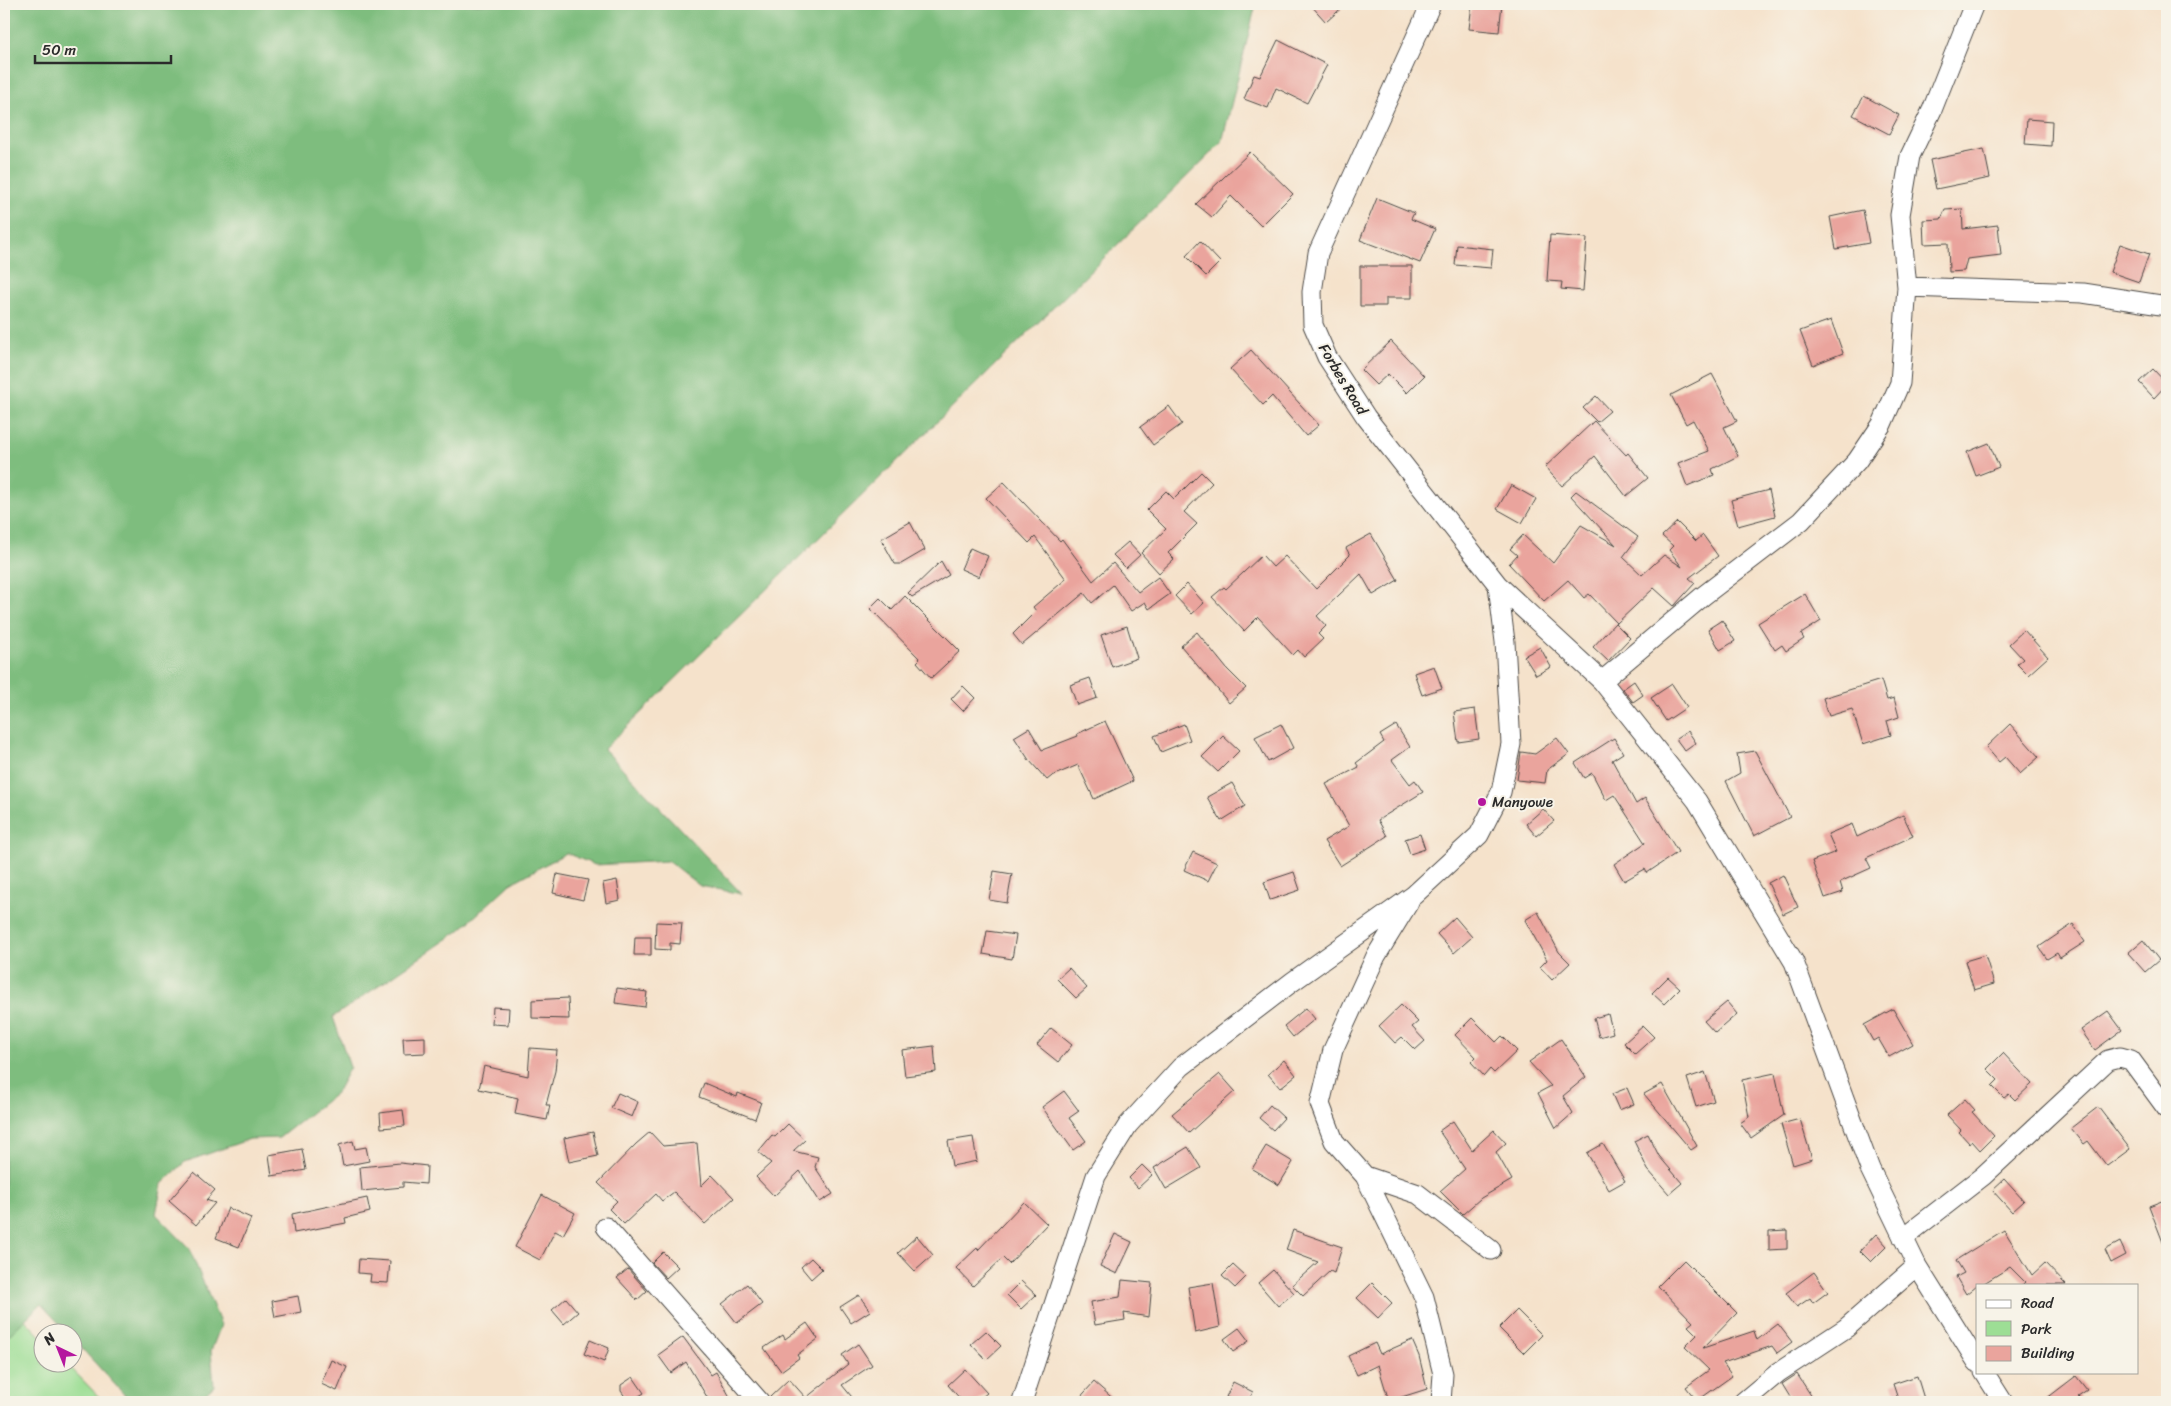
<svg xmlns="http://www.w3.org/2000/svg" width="2171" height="1406" font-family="Sriracha,sans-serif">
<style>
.green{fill:#9dde95;stroke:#648460}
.forest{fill:#7ebd7e;stroke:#547454}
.building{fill:#eaa49d}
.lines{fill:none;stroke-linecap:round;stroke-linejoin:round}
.street-casing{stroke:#494643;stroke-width:21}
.street{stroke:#fff;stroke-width:19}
.poi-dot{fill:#b5179e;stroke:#f7f3e8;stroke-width:2}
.labels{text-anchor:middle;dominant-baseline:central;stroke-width:4;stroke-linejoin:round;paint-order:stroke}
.street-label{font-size:15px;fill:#2b2b2b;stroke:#f7f3e8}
.poi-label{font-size:15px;fill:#2b2b2b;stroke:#f7f3e8;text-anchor:start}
</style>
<rect width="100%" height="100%" fill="#f7f3e8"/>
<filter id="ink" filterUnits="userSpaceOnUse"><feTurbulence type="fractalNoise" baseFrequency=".02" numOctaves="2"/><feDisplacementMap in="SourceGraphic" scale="10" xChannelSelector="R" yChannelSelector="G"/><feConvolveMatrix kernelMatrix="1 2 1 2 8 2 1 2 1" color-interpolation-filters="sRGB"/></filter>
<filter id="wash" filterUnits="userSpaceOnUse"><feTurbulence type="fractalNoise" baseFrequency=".0096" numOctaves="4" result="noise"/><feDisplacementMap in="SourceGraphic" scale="20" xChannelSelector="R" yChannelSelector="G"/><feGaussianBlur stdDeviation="1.12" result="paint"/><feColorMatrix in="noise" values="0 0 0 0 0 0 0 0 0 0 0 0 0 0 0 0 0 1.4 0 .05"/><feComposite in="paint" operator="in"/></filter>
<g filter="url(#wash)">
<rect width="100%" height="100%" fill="#f5e2cb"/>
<!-- green -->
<path class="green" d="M4 1297 42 1338V1364H67L104 1402H4Z"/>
<!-- forest -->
<path class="forest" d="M4 4H1256L1222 142 604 749 742 894 700 886 668 861 595 865 566 853 510 884 459 931 333 1017 350 1067 336 1093 279 1138 250 1139 185 1162 162 1184 156 1214 189 1248 221 1325 211 1351 214 1386 197 1402H131L73 1339 72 1334 68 1333 41 1304 4 1340Z"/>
<g id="blocks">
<!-- building -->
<path class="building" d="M1310 4H1346L1326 22Z
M1472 4H1502L1499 32 1469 29Z
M1278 40 1327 65 1307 103 1276 88 1268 108 1244 99 1254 75 1260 77Z
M1864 96 1899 115 1889 134 1853 115Z
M2027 119 2052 121 2051 146 2025 144Z
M1984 149 1990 178 1936 189 1930 160Z
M1250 152 1293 194 1261 226 1231 196 1212 217 1196 204Z
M1377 198 1414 213 1411 219 1435 229 1420 263 1360 240Z
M1962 209 1963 229 1998 225 2001 255 1967 259 1964 271 1949 272 1948 243 1924 244 1923 220 1941 219 1945 210Z
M1863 210 1869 243 1836 249 1830 217Z
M1550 235 1587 238 1583 291 1561 289 1562 282 1547 281Z
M1200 241 1220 262 1206 276 1186 256Z
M2120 244 2149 254 2139 282 2110 272Z
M1457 245 1493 249 1491 268 1455 265Z
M1360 266H1412V298H1386V306H1360Z
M1831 320 1843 353 1813 365 1800 331Z
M1391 341 1424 376 1407 393 1388 374 1376 385 1361 370Z
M1251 350 1319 425 1306 436 1272 396 1263 405 1230 369Z
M2153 369 2167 384 2154 398 2139 382Z
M1712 374 1737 421 1724 427 1738 456 1712 469 1714 475 1687 486 1678 463 1709 451 1693 420 1686 424 1671 395Z
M1596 396 1610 411 1597 422 1583 408Z
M1169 406 1182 424 1153 445 1140 427Z
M1594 421 1626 455 1628 453 1648 478 1626 496 1595 456 1562 486 1545 467Z
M1989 443 1999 467 1976 476 1967 452Z
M1201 472 1212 483 1184 512 1197 524 1168 553 1174 559 1159 573 1141 553 1166 529 1147 510 1166 491 1174 499Z
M1004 482 1060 541 1062 539 1093 581 1113 563 1138 592 1158 577 1170 594 1149 609 1145 602 1131 611 1113 585 1092 603 1084 593 1022 645 1013 634 1036 611 1033 607 1066 579 1035 537 1029 543 986 498Z
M1511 485 1536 499 1522 523 1497 509Z
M1769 490 1775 516 1738 526 1731 500Z
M1576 491 1638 537 1623 557 1642 575 1664 555 1682 567 1669 550 1673 546 1662 536 1677 522 1696 541 1703 535 1718 556 1689 578 1695 583 1674 606 1654 588 1617 623 1589 594 1584 598 1568 580 1544 601 1509 564 1517 555 1510 549 1523 535 1553 563 1581 525 1616 545 1571 496Z
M910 522 925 550 901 564H895L881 539Z
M1371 534 1398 580 1373 595 1361 574 1317 616 1326 626 1318 634 1323 639 1304 657 1298 650 1293 655 1258 617 1244 631 1212 597 1224 587 1226 589 1262 555 1273 567 1285 556 1316 589 1350 555 1346 548Z
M1128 542 1140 555 1126 568 1113 555Z
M970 548 988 556 979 577 961 569Z
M941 561 949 575 912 597 908 593Z
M1187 584 1204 603 1192 614 1175 596Z
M1805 594 1821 621 1801 634 1804 639 1786 651 1782 645 1775 650 1758 623Z
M905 596 960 651 931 678 917 662 920 659 870 608 880 598 892 610Z
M1722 620 1735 641 1720 650 1708 629Z
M1615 623 1630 638 1608 661 1593 647Z
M1127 626 1137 658 1112 667 1101 635Z
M2024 630 2048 657 2028 675 2017 664 2023 659 2009 644Z
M1197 632 1227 669 1246 688 1229 703 1181 646Z
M1540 647 1551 667 1536 675 1524 656Z
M1434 666 1442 688 1422 695 1414 673Z
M1090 678 1097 698 1077 705 1070 685Z
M1881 680 1887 700 1894 698 1899 717 1887 721 1891 735 1863 744 1852 709 1829 716 1823 698Z
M1634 681 1643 695 1633 702 1623 689Z
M1672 684 1687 707 1666 721 1651 698Z
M963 686 975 698 963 711 951 699Z
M1475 709 1479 739 1458 742 1454 712Z
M1105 721 1133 781 1094 799 1078 765 1052 776 1047 780 1029 760 1014 737 1029 728 1042 750 1078 736 1077 734Z
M1184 724 1190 740 1161 752 1154 736Z
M1281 724 1293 748 1268 762 1255 737Z
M2010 724 2039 757 2020 774 2005 757 1999 762 1986 747Z
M1396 725 1410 747 1392 760 1410 784 1415 780 1423 792 1378 820 1387 836 1340 866 1324 841 1349 826 1326 784 1359 767 1356 763 1384 742 1380 735Z
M1688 731 1696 743 1685 751 1676 739Z
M1223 736 1239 751 1218 772 1202 757Z
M1557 738 1569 754 1547 770 1545 783 1517 780 1521 752 1535 754Z
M1614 738 1623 753 1612 760 1636 804 1645 798 1678 852 1647 873 1645 869 1624 881 1614 864 1645 843 1614 795 1606 800 1592 773 1584 778 1575 763Z
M1755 751 1790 817 1754 836 1726 781 1740 773 1737 754Z
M1232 783 1245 806 1221 821 1207 797Z
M1543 809 1554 821 1536 836 1526 824Z
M1903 815 1913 836 1866 858 1871 868 1840 882 1843 892 1825 898 1812 861 1836 852 1828 834 1852 824 1857 837Z
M1420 834 1425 849 1410 854 1405 839Z
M1193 852 1217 863 1208 881 1184 870Z
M994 871 1012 874 1007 903 989 900Z
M1294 872 1300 890 1270 900 1264 882Z
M557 874 588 880 583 900 553 893Z
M1783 875 1798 907 1783 914 1768 883Z
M617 880 620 900 606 903 603 883Z
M1538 912 1559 952 1570 963 1552 980 1540 967 1547 960 1525 920Z
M1455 917 1472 937 1454 953 1437 934Z
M656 922 682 923 680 944 670 943V950L655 949Z
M2073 924 2085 942 2060 958 2057 953 2047 959 2039 947Z
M987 931 1016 935 1012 959 983 954Z
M635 937H651V955H634Z
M2143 940 2159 960 2145 972 2128 953Z
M1985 955 1994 984 1974 990 1965 961Z
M1069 968 1087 988 1076 998 1057 979Z
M1668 977 1680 988 1664 1004 1652 993Z
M617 988 647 992 645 1007 615 1003Z
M568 998 569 1019 532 1018V1000Z
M1727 1002 1737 1014 1715 1033 1704 1021Z
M1401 1005 1418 1022 1412 1027 1425 1041 1415 1050 1402 1037 1395 1043 1379 1026Z
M493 1007 509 1008 508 1025 492 1024Z
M1306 1008 1315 1019 1293 1037 1284 1026Z
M1893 1009 1913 1044 1889 1057 1878 1038 1873 1041 1864 1025Z
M2108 1011 2122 1030 2095 1050 2081 1030Z
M1608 1014 1613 1033 1599 1037 1594 1018Z
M1472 1018 1496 1042 1502 1036 1517 1051 1494 1073 1490 1069 1484 1076 1471 1062 1476 1057 1455 1035Z
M1643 1026 1654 1037 1635 1054 1624 1043Z
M1051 1028 1072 1045 1058 1062 1037 1045Z
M425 1037V1053L404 1054 403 1038Z
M1561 1039 1586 1077 1563 1096 1573 1113 1556 1128 1538 1093 1551 1086 1529 1062Z
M934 1046 936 1072 905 1076 902 1050Z
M530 1048 557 1050 555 1071 546 1105H550L547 1120 515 1114 518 1098 479 1089 484 1066 528 1076Z
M2003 1053 2032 1084 2015 1100 2009 1094 2004 1098 1992 1086 1998 1080 1987 1069Z
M1284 1060 1296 1075 1280 1088 1268 1074Z
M1705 1072 1714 1101 1696 1107 1687 1078Z
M1775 1073 1784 1115 1751 1138 1740 1123 1749 1117 1742 1080Z
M1220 1074 1235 1091 1189 1133 1172 1114Z
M704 1083 737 1097 738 1093 761 1102 755 1119 699 1097Z
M1662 1084 1697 1146 1691 1150 1644 1094Z
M1627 1088 1634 1104 1619 1110 1612 1094Z
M1064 1091 1079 1111 1069 1118 1086 1141 1073 1150 1042 1107Z
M618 1093 638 1102 632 1117 611 1108Z
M1965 1099 1975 1110 1972 1112 1994 1136 1980 1150 1972 1141 1970 1144 1959 1132 1961 1130 1947 1115Z
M1270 1105 1284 1118 1273 1130 1259 1118Z
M2098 1107 2130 1149 2107 1166 2088 1141 2084 1144 2071 1128Z
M403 1110 405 1126 381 1128 380 1113Z
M1800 1119 1812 1159 1793 1165 1781 1124Z
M1453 1121 1472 1150 1494 1130 1506 1143 1496 1152 1512 1180 1481 1198 1463 1214 1440 1191 1465 1169 1439 1131Z
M788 1124 805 1140 793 1151 818 1157 815 1167 833 1194 820 1202 800 1171 774 1196 756 1177 771 1163 758 1152 772 1135 775 1137Z
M593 1132 598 1156 569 1162 564 1138Z
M650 1132 663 1146 697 1143 701 1186 712 1175 734 1198 705 1224 674 1192 662 1201 656 1194 624 1224 609 1209 617 1201 598 1183 636 1144Z
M1648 1134 1659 1156 1682 1183 1669 1194 1648 1170 1634 1141Z
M973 1137 977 1161 952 1166 948 1141Z
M353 1141 355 1149 366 1147 369 1161 343 1166 339 1145Z
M1603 1144 1625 1181 1609 1190 1587 1153Z
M1266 1146 1293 1162 1279 1185 1252 1169Z
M1188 1147 1201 1168 1166 1189 1154 1168Z
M302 1149 306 1170 272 1176 269 1155Z
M400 1163 427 1166 426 1184 403 1182V1187L362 1191 360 1167Z
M1142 1165 1152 1175 1138 1188 1129 1178Z
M194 1172 215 1190 206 1200 215 1203 196 1225 169 1201Z
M2004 1179 2024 1201 2012 1212 1992 1190Z
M542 1195 575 1213 563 1235 555 1231 540 1260 515 1247Z
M367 1198 370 1212 345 1218 346 1223 294 1233 292 1214Z
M2167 1199V1250H2166L2149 1206Z
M1024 1202 1047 1224 1009 1264 1003 1258 973 1286 956 1268 977 1248 978 1250Z
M228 1208 251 1218 239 1247 216 1238Z
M1293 1230 1342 1247 1334 1273 1330 1271 1303 1296 1292 1285 1318 1262 1286 1250Z
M1787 1230V1249L1769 1250V1231Z
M2004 1230 2032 1275 2045 1263 2066 1285H2022L2025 1282 2010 1267 1981 1285H1977L1966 1294 1956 1277 1964 1273 1956 1260Z
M1115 1234 1132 1242 1117 1274 1100 1266Z
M1876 1234 1887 1246 1871 1262 1860 1251Z
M917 1236 933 1255 915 1271 898 1253Z
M2120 1242 2126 1255 2111 1263 2105 1250Z
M663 1252 678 1267 666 1278 652 1263Z
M811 1258 822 1269 811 1279 801 1267Z
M359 1259 390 1261 388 1283 370 1282 371 1274 358 1273Z
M1684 1260 1737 1313 1703 1348 1754 1331 1757 1340 1778 1324 1792 1342 1777 1353 1772 1346 1723 1363 1732 1376 1697 1401 1686 1387 1709 1370 1685 1347 1697 1335 1688 1326 1693 1322 1658 1286Z
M1233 1265 1246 1277 1235 1288 1222 1276Z
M628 1269 647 1291 637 1300 617 1278Z
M1273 1270 1294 1293 1278 1306 1258 1283Z
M1814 1272 1828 1292 1813 1303 1810 1298 1797 1307 1786 1293Z
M1122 1280 1152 1283 1149 1317 1124 1313 1125 1320 1095 1325 1091 1302 1120 1297Z
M1021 1281 1036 1295 1021 1309 1007 1295Z
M1213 1283 1220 1327 1195 1333 1188 1287Z
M1372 1283 1392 1303 1378 1318 1357 1298Z
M747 1284 762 1304 737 1323 722 1304Z
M859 1295 870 1311 851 1323 840 1307Z
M298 1296 301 1312 275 1317 272 1301Z
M566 1298 578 1312 564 1324 552 1310Z
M1517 1310 1542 1335 1524 1353 1499 1328Z
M807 1323 818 1339 797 1355 799 1358 781 1371 764 1348 783 1335 785 1339Z
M1239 1328 1249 1341 1233 1352 1224 1339Z
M986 1331 1001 1346 986 1360 971 1344Z
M683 1337 711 1375 716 1372 730 1397 721 1402H710L686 1362 671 1373 658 1355Z
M590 1340 609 1348 604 1362 584 1354Z
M1412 1340 1419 1356 1427 1389 1389 1401 1378 1365 1357 1375 1348 1356 1375 1343 1380 1354Z
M858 1344 872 1365 842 1385 856 1402H771L770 1397 789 1379 806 1398 848 1364 842 1355Z
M331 1360 347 1367 337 1391 321 1384Z
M965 1369 987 1393 976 1402H963L948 1385Z
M1797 1374 1812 1397 1803 1402H1793L1782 1384Z
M1917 1376 1925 1402H1899L1893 1384Z
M2076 1376 2087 1390 2078 1396 2083 1402H2042Z
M633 1377 644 1393 629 1402 621 1391V1385Z
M1094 1382 1117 1402H1076Z
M1233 1382 1253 1392 1248 1402H1237L1226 1397Z"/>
</g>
</g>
<g filter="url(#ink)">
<use href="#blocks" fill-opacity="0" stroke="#494643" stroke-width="1"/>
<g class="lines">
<defs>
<path id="street" d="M1431 4 1318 253 1312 292 1313 325 1327 357 1366 417 1498 585 1602 681 1697 801 1794 962 1870 1169 1917 1266 1977 1362
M1907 287 1900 215 1910 156 1932 110 1974 4
M1602 681 1703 596 1801 521 1857 461 1882 424 1900 383 1907 287 2083 293 2167 306
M1409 902 1376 956 1333 1050 1320 1104 1334 1141 1365 1176 1418 1194 1491 1250
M1365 1176 1424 1297 1443 1374 1441 1402
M606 1227 760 1402
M1903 1238 1983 1176 2108 1060 2120 1057 2131 1060 2167 1109
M1984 1372 2003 1402
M1022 1402 1096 1176 1128 1125 1181 1067 1292 982 1414 895 1479 835 1501 792 1511 744 1505 642 1498 585
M1743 1402 1779 1372 1846 1328 1917 1266"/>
</defs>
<!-- street casing -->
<use href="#street" class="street-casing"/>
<!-- street -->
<use href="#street" class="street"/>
</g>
</g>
<!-- markers -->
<circle class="poi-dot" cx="1482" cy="802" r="5"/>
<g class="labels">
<!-- street labels -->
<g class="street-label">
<text transform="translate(1343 379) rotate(59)">Forbes Road</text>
</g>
<!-- poi labels -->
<g class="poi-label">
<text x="1492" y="802">Manyowe</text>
</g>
</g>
<!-- margin -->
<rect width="2171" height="1406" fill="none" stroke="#f7f3e8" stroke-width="20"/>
<!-- legend -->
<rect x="1976" y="1284" width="162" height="90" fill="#f7f3e8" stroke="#a5a39c"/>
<rect x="1986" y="1300" width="25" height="8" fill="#ffffff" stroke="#a5a39c"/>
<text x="2021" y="1308" font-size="15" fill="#2b2b2b">Road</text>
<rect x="1986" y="1321" width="25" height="15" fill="#9dde95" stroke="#a5a39c"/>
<text x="2021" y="1334" font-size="15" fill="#2b2b2b">Park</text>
<rect x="1986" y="1346" width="25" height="15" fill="#eaa49d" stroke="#a5a39c"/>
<text x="2021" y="1358" font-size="15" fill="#2b2b2b">Building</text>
<!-- north arrow -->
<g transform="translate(58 1348) rotate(317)"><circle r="24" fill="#f7f3e8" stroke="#a5a39c"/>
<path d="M0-4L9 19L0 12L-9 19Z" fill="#b5179e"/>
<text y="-8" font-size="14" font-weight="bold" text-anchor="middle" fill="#2b2b2b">N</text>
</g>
<!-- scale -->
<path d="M35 55v8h136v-8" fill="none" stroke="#2b2b2b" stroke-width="2.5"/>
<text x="42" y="55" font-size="15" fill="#2b2b2b" stroke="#f7f3e8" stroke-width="4" paint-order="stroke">50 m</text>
</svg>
